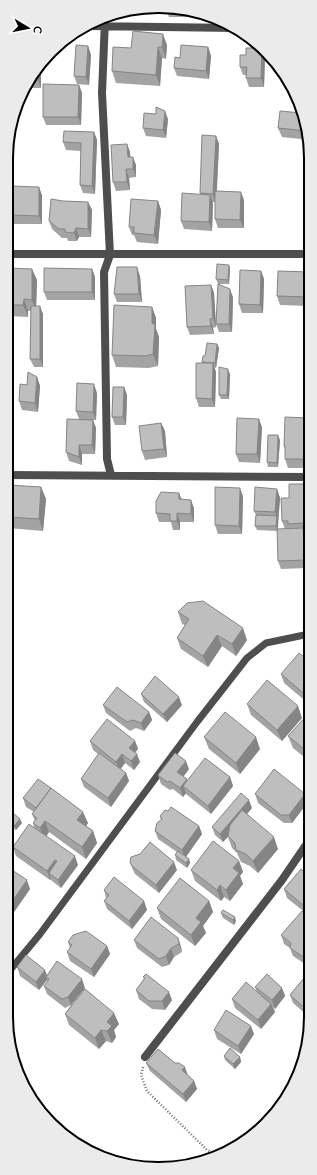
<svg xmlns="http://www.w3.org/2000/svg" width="317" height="1175" font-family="Lato,sans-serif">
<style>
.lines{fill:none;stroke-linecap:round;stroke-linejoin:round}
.path{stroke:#707070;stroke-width:2.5;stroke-dasharray:1 2;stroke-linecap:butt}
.service{stroke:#4e4e4e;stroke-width:7}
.minor{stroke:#4e4e4e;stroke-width:8}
.wall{fill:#a3a3a3}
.shaded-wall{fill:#858585}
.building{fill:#bebebe;stroke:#858585}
.rim{fill:none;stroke:#000;stroke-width:2}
</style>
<rect width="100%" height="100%" fill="#fff"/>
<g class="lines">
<!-- path -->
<path class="path" d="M143 1067 141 1075 147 1091 206 1149 216 1155"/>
<!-- service -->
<path class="service" d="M6 975 40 934 197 722 247 658 266 643 309 634"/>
<!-- minor -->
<path class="minor" d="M105 19 102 93 110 255 104 272 107 459 111 475
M88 26 236 28
M8 254H310
M8 475 309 477
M145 1057 282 880 308 842"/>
</g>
<!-- wall -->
<path class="wall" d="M129 9H131V11H125Z
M166 9H187V17H169Z
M167 45 166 59 162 58 160 86 116 83 112 71 131 48Z
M88 46 91 55 89 85 77 84 74 76Z
M208 47 211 56 209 79 177 76 174 68 180 58Z
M262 48 265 56 264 87H249L246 78V75H243L240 67 246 55Z
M41 64V88H26L32 74Z
M283 73 292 86H286L283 77Z
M79 85 82 93 81 125H46L43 117Z
M302 113 310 140 282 137 278 128Z
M168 119 166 138 146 136 143 128Z
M94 132 97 140 95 194 83 193 80 185 81 151 66 150 63 142Z
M216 136 219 144 217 191 244 200V228H218L215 219V202H213V203L212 231 184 229 181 221 200 194V193Z
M127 144 130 152V157L136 165V177L129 178 130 190 116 191 113 182Z
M42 195V224H14L11 215Z
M63 201 88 202 92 210 91 237H79L77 241H68L67 238H62L52 229 49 221Z
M158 201 161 210 158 244 137 242 134 235H132L129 227Z
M8 256 12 265 11 268 37 280 36 306 43 314V367H34L30 359 31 311H28V317L8 316Z
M229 265 230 269 229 284H218L233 297 232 332H219L216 324 218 284 216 279Z
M92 269 95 277V300H47L44 292Z
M261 271 264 279 263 313H242L239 304Z
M309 272V306L280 305 277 296Z
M140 276 142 302H117L114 294Z
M211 285 214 293 216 327 213 328 214 334 190 335 187 327Z
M152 307 156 318V329L159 337 158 366 149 368 116 367 112 355Z
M217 344 219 348 216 368 214 367 216 372 215 407H199L196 398 202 363V362L205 356Z
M230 374 229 399H221L219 395Z
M37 377 40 386 38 412 22 410 19 401 27 385Z
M124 387 127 395 126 425H115L112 417Z
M97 393 96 420H93L96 428 95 454H82V465L69 461 66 452 79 419 76 411Z
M309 418V468H288L285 459V450L284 446Z
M161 423 165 431 167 457 145 460 142 451Z
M262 427 260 463 239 462 236 454Z
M280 440 278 467H268L267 462Z
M8 485 41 487 46 499 43 531 8 528Z
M277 489 280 498 278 529H285L282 521 289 498 307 492 308 524H309V571L308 568 281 569 278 561 277 531 257 530 255 526 256 515 254 511Z
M179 493 182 500 194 508V522H180V530H173L171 522H159L156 513Z
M243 496 242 534H218L215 525Z
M178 612 247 640 236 656 222 646 208 667 181 649 177 638 185 625 182 624Z
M309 661V704L284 683 281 674Z
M141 694 182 705 167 722 144 702Z
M247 704 302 718 282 741 251 715Z
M103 705 149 712 152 720 144 731 136 728 130 731 106 713Z
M309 713V761L293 748 288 736Z
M204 737 260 749 240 774 209 749Z
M90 741H135L138 749 135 752 140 762 134 770 125 763 121 769 126 773 129 781 111 807 84 787 81 779 98 754 93 750Z
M189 769 183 777 187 781 230 777 233 786 211 814 186 794V793L183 797 173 789 170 790 161 784 158 775Z
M51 788 88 823 86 826 93 831 97 843 86 859 49 832 46 836 78 865 61 888 52 881 51 879 50 880 16 856 13 847 34 827 33 823 35 821 32 814 34 812 26 807 23 798Z
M255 794H305L308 802 292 823H284L258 803Z
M252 808 247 814 278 849 258 873 250 866 241 862 237 853 232 848 228 837 223 842 215 835 212 827Z
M160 816 199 826 202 834 186 857 189 859 190 863 187 868 176 860 175 855 177 852 158 839 155 831 161 820Z
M7 818 22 823 16 830 8 823Z
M239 861 243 872 240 876 243 884 230 901 224 897 221 901 195 881 191 870Z
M130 862 177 870 159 893 135 874 133 870Z
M6 866 30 889 14 912 6 907Z
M308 875V915L287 898 284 889Z
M104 890 144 901 147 910 132 929 107 909 104 901 106 898Z
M209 901 213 912 203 926 206 933 195 946 161 919 157 908Z
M221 913 236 921 234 925 223 918Z
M308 917V966L293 956 290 948 284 944 281 935Z
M178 938 181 947 182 952 174 957 169 965 162 967 137 948 134 940Z
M68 942 107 946 110 954 94 977 70 961 67 952 70 948Z
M17 967 47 975 85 988 72 1004 119 1024 114 1030 116 1037 112 1043 106 1041 99 1049 69 1025 65 1014 71 1005 65 1008 47 994 44 986 48 981 47 980 39 990 20 976Z
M308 973V1016L293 1003 290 995Z
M143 977 172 1000 165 1010 152 1009 139 999 136 990 144 979Z
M255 987 282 988 285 996 275 1009 273 1007 275 1012 261 1029 235 1008 232 999 257 992Z
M214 1030 254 1034 241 1054 217 1039Z
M224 1056 240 1057 241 1062 235 1069 225 1060Z
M146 1063 187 1075 194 1081 197 1089 186 1102 150 1071Z"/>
<!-- shaded-wall -->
<path class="shaded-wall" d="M184 9H187V17Z
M163 34 167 45 166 59 162 47Z
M88 46 91 55 89 85 86 77Z
M158 47 162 58 160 86 156 75Z
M208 47 211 56 209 79 206 71Z
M262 48 265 56 264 87 261 78Z
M41 64V88L38 80V67Z
M79 85 82 93 81 125 78 117Z
M165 111 168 119 166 138 163 130Z
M94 132 97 140 95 194 92 186Z
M216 136 219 144 216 202 213 194Z
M127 144 130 152 131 165 128 157Z
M133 157 136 165V177L133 169Z
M126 169 129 178 130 190 127 182Z
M39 187 42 195V224L39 216Z
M241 192 244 200V228L240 220Z
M210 195 213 203 212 231 209 222Z
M158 201 161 210 158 244 154 235Z
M88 202 92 210 91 237 88 229Z
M76 228 79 237 77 241 74 233Z
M8 256 12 265 11 280 8 272Z
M229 265 230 269 229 284 228 280Z
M137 267 140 276 142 302 139 294Z
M32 269 37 280 36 311 32 300Z
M92 269 95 277V300L92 292Z
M261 271 264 279 263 313 260 305Z
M211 285 214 293 216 327 213 318Z
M230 289 233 297 232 332 229 324Z
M24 299 28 311V317L23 305Z
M40 306 43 314V367L40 359Z
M152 307 156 318V329L159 337 158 366 153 354 152 323Z
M210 319 213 328 214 334 211 326Z
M217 344 219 348 216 368 215 363Z
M213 363 216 372 215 407 212 399Z
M228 369 230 374 229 399 227 395Z
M37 377 40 386 38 412 35 403Z
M94 384 97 393 96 420 93 412Z
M124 387 127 395 126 425 123 417Z
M259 419 262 427 260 463 257 454Z
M93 420 96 428 95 454 92 445Z
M161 423 165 431 167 457 164 449Z
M278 435 280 440 278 467 277 463Z
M79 445 82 454V465L79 457Z
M304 484 307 492 309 532 305 523Z
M41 487 46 499 43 531 39 519Z
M240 488 243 496 242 534 239 526Z
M277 489 280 498 278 521 275 512Z
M179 493 182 501 179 499Z
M191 500 194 508V522L191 514Z
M177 513 180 522V530L177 521Z
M277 516 278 521V531L276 526Z
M243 628 247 640 236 656 232 644Z
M217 635 222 646 208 667 203 656Z
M179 697 182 705 167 722 163 714Z
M298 706 302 718 282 741 277 730Z
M149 712 152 720 144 731 141 723Z
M256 737 260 749 240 774 236 763Z
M135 741 138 749 132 756 129 748Z
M122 754 125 763 119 770 116 762Z
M137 754 140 762 134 770 131 761Z
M186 761 189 769 180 781 177 772Z
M126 773 129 781 111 807 108 798Z
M230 777 233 786 211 814 208 806Z
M187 779 190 788 183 786 186 793 183 797 180 788Z
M305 794 308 802 292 823 289 815Z
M249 800 252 808 223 842 220 834Z
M83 812 88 823 82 832 77 820Z
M20 819 22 823 16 830 14 826Z
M45 821 49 832 44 840 40 828Z
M199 826 202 834 185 858 182 850Z
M93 831 97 843 86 859 82 847Z
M274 837 278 849 258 873 253 861Z
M75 856 78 865 61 888 58 880Z
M189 859 190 863 187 868 186 863Z
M55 860 58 868 49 873 51 879 50 880 47 871Z
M239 861 243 872 240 876 243 884 230 901 226 890 233 868Z
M174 862 177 870 159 893 156 885Z
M27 880 30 889 14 912 11 903Z
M220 885 224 897 221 901 217 890Z
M144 901 147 910 132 929 129 921Z
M209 901 213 912 203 926 206 933 195 946 191 935 196 918Z
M235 917 236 921 234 925 233 920Z
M178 938 181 947 182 952 179 944Z
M107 946 110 954 94 977 91 969Z
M171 948 174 957 169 965 166 956Z
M308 954V966L305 958Z
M45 970 48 978 46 977 47 980 39 990 36 982Z
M82 979 85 988 71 1005 68 997Z
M282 988 285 996 275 1009 272 1000Z
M169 992 172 1000 165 1010 162 1001Z
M271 1004 275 1012 261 1029 258 1020Z
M114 1013 119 1024 114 1030 116 1037 112 1043 107 1031V1022Z
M251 1026 254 1034 241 1054 238 1046Z
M101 1030 106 1041 99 1049 95 1038Z
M240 1057 241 1062 235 1069 233 1064Z
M185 1067 188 1076 182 1070Z
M194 1081 197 1089 186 1102 183 1094Z"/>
<!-- building -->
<path class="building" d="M133 31 163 34 162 47H158L156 75 112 71 113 47 131 48Z
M76 45 88 46 86 77 74 76Z
M181 45 208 47 206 71 174 68 175 57 180 58Z
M246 48H262L261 78H246L247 67H240V55H246Z
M38 67V80H29L32 74Z
M283 73 286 77H283Z
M43 84 79 85 78 117H43Z
M156 107 165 111 163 130 143 128 144 113 156 114Z
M280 111 302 113 307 131 278 128Z
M64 131 94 132 92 186 80 185 81 143 63 142Z
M202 135 216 136 213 194 200 193Z
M127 144 128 157H133V169H126L127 182H113L111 145Z
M11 186 39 187V216L11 215Z
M215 191 241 192 240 220 215 219Z
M182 193 210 195 209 222 181 221Z
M51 199 63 201 88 202V229L76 228 74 233 65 232V229H59L49 221Z
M131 199 158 201 154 235 134 233V227H129Z
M217 264 229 265 228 280 216 279Z
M117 267H137L139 294H114Z
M8 268 32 269V300L24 299 23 305H8Z
M44 268 92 269V292H44Z
M240 270 261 271 260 305 239 304Z
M278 271 309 272V297L277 296Z
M218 284 230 289 229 324H216Z
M211 285 213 318 210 319 211 326 187 327 185 286Z
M114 305 152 307V323L155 325 153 354 145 356 112 355Z
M31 306H40V359H30Z
M207 343 217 344 215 363 202 362 203 356H205Z
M196 363H213L212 399 196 398Z
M219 367 228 369 227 395H219Z
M28 372 37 377 35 403 19 401 20 384 27 385Z
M77 383 94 384 93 412 76 411Z
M113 387H124L123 417H112Z
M285 417 309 418V459H285V446H284Z
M237 418 259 419 257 454H236Z
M67 419 93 420 92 445H79V457L66 452Z
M161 423 164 449 142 451 139 426Z
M268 435H278L277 463 267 462Z
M289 484H304L305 523 288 524V521H282L281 498H289Z
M8 485 41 487 39 519 8 517Z
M215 487 240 488 239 526 215 525Z
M255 487 277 489 275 512 254 511Z
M161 492 179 493V499L191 500V514L177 513V521H170V514L156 513V501Z
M256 515 277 516 276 526H255Z
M309 524V562H306L303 525Z
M303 528 306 560 278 561 277 529Z
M203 601 243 628 232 644 217 635 203 656 177 638 189 619 178 612 187 603Z
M299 653 309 661V696L308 697 281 674Z
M155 676 179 697 163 714 141 694Z
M267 680 298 706 277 730 247 704Z
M117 687 149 712 141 723 133 720 127 722 103 705Z
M225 712 256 737 236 763 204 737Z
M309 713V753L288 736Z
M107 719 135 741 129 748 137 754 131 761 122 754 116 762 90 741Z
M99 753 126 773 108 798 81 779Z
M175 753 186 761 177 772 187 779 180 788 170 781 167 782 158 775Z
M205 758 230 777 208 806 183 786Z
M274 769 305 794 289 815H281L255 794Z
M38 779 51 788 36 808 23 798Z
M51 788 83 812 77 820 93 831 82 847 45 821 40 828 33 823 37 818 32 814Z
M241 793 249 800 220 834 212 827Z
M171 807 199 826 182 850 155 831 157 823 162 819 160 816 165 810 168 811Z
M242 810 274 837 253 861 246 854 236 850 235 843 228 836 230 825Z
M12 812 20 819 14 826 7 819V818Z
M29 824 75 856 58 880 49 873 57 861 55 860 47 871 13 847Z
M213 841 239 861 233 868 239 873 226 890 220 885 217 890 191 870Z
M150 842 174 862 156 885 132 866 130 862 131 857 140 854Z
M178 851 189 859 186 863 175 855Z
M6 866 27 880 11 903 6 900Z
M301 869 308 875V909L284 889Z
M114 877 144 901 129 921 104 901 109 895 104 890Z
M180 878 209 901 196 918 201 922 191 935 157 908Z
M223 910 235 917 233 920 221 913Z
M302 911 308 917V954L305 958 290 948 291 943 281 935Z
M151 917 178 938 179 944 171 948 166 956 159 959 134 940Z
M86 931 107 946 91 969 67 952 72 945 68 942 73 935Z
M26 955 45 970 36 982 17 967Z
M57 961 82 979 68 997 62 999 44 986 49 979 46 977Z
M308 973V1011L290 995Z
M146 974 169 992 162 1001H149L136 990 145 978 143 977Z
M267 974 282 988 272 1000 255 987Z
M246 982 271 1004 258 1020 232 999Z
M85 989 114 1013 107 1022 112 1026 107 1031 101 1030 95 1038 65 1014Z
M226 1010 251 1026 238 1046 214 1030Z
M230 1048 240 1057 233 1064 224 1056Z
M158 1049 175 1063H179L185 1067 182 1070 194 1081 183 1094 146 1063Z"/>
<!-- crop -->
<path d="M0 0H317V1175H0ZM158 13H159A145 145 0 0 1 304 158V1017A145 145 0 0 1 159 1162H158A145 145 0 0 1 13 1017V158A145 145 0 0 1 158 13Z" fill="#ebebeb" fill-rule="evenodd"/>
<path class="rim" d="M158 13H159A145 145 0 0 1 304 158V1017A145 145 0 0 1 159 1162H158A145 145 0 0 1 13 1017V158A145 145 0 0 1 158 13Z"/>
<!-- north arrow -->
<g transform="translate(28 28) rotate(100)" stroke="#ffffff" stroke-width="3" paint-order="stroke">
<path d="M0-3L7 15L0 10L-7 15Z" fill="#000000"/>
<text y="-6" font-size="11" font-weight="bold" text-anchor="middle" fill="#000000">С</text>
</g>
</svg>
